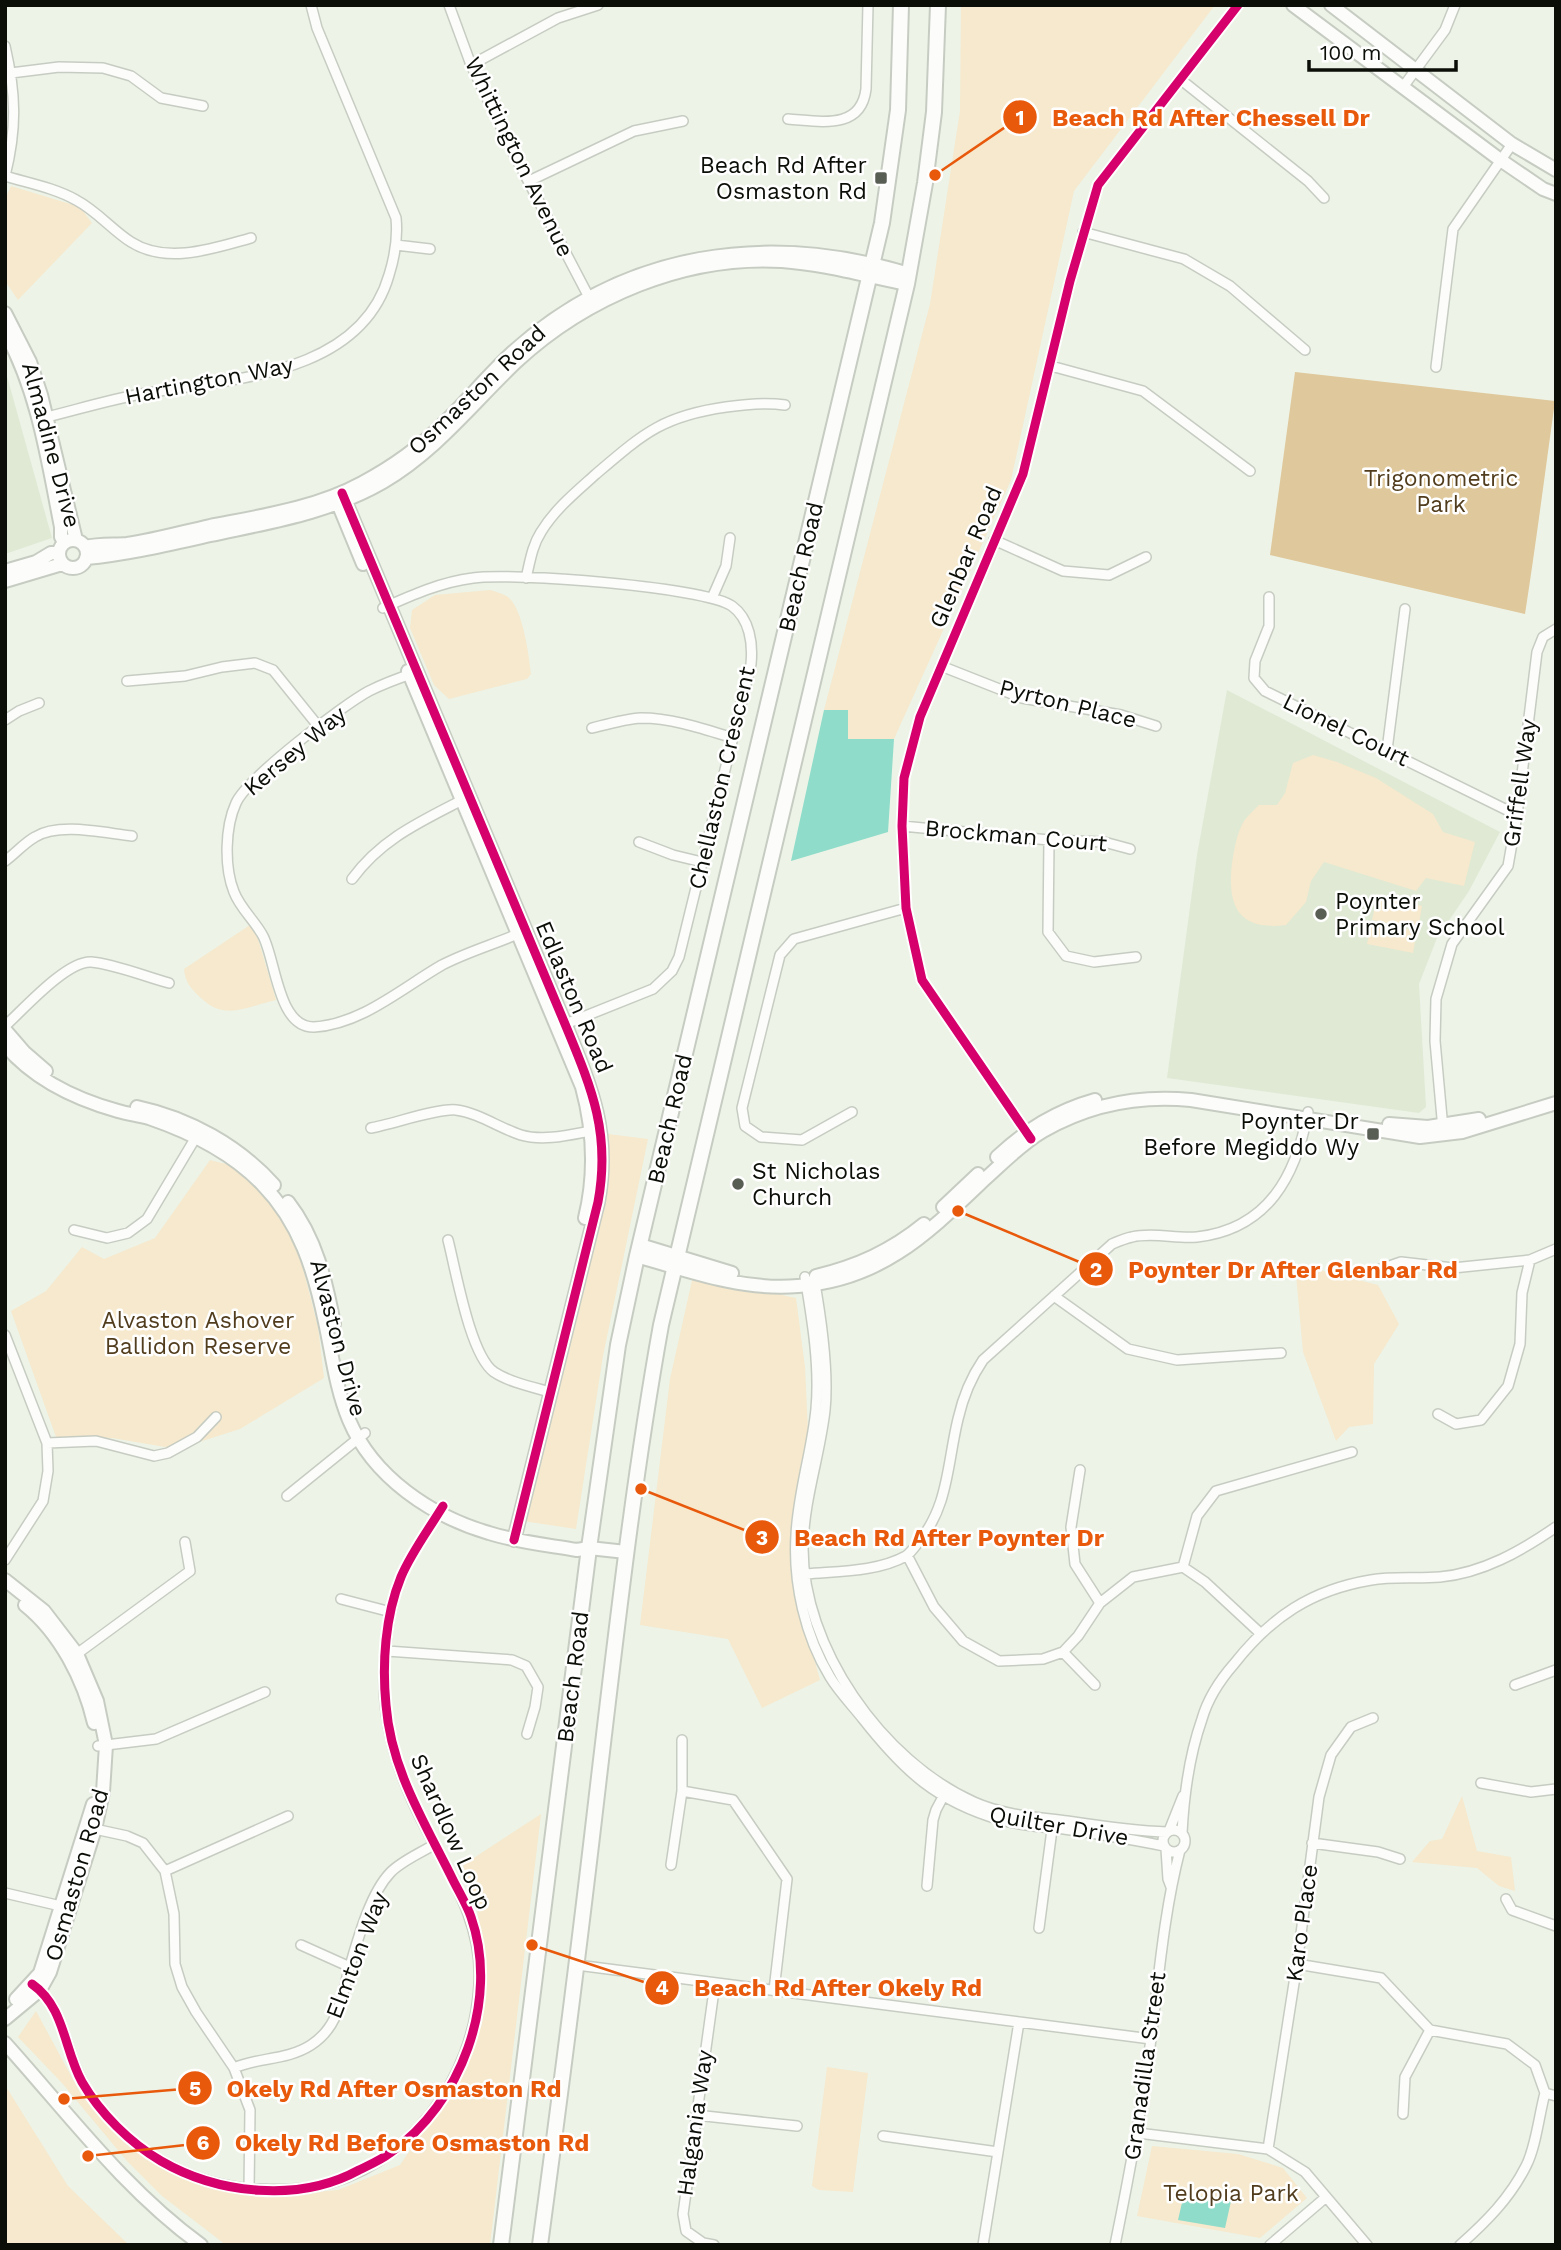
<svg xmlns="http://www.w3.org/2000/svg" width="1561" height="2250" font-family="'Work Sans',sans-serif">
<style>
.built{fill:#dfe9d4}
.green{fill:#f6e9cd}
.forest{fill:#dfc89b}
.water{fill:#8edcc9}
.lines{fill:none;stroke-linecap:round;stroke-linejoin:round}
.street-casing{stroke:#c7ccc2;stroke-width:12}
.secondary-casing{stroke:#c7ccc2;stroke-width:16}
.primary-casing{stroke:#c7ccc2;stroke-width:18}
.street{stroke:#fcfdfb;stroke-width:9}
.secondary{stroke:#fcfdfb;stroke-width:12}
.primary{stroke:#fcfdfb;stroke-width:14}
.cycleway-casing{stroke:#fff;stroke-width:13}
.cycleway{stroke:#d6006c;stroke-width:9}
.poi-dot{fill:#595e55;stroke:#fff;stroke-width:2.5}
.labels{text-anchor:middle;dominant-baseline:central;stroke-width:5;stroke-linejoin:round;paint-order:stroke}
.street-label{font-size:23px;fill:#0a0e07;stroke:#fff}
.poi-label{font-size:23px;fill:#0a0e07;stroke:#fff;text-anchor:end}
.park-label{font-size:23px;fill:#513d1d;stroke:#fff}
.leader{fill:none;stroke:#e8590c;stroke-width:2.5}
.callout-dot{fill:#e8590c;stroke:#fff;stroke-width:2.5}
.mark-label{font-size:21px;text-anchor:middle;font-weight:bold;fill:#fff}
.callout-label{font-size:24px;text-anchor:middle;font-weight:bold;fill:#e8590c;stroke:#fff;stroke-width:5;stroke-linejoin:round;paint-order:stroke}
</style>
<rect width="100%" height="100%" fill="#edf3e7"/>
<!-- built -->
<path class="built" d="M5 369 52 538 5 554Z
M1227 690 1500 832 1469 891 1437 938 1419 984 1426 1107 1419 1113 1167 1078 1197 855Z"/>
<!-- green -->
<path class="green" d="M961 5H1215L1074 191 1011 480 894 739H847L848 710H824L930 304 960 111Z
M11 186 80 207 92 223 18 300 5 281V199Z
M490 590C496 592 506 594 510 599 523 612 529 655 531 674L527 679 449 699 434 685 410 628 412 610 435 595Z
M1313 755 1337 762 1376 778 1433 814 1443 832 1475 842 1464 886 1426 878 1416 891 1324 862 1311 881 1306 902 1286 925C1238 931 1227 906 1232 863 1234 850 1237 832 1244 821 1248 815 1254 810 1259 805H1277L1285 793 1293 763Z
M1377 897 1422 906 1418 929 1372 920Z
M1372 922 1417 931 1413 953 1367 944Z
M250 925 258 939 276 1000C246 1007 225 1021 201 998 191 989 185 982 184 969Z
M608 1134 648 1139 603 1356 576 1529 523 1521 604 1190Z
M210 1160 233 1166 277 1204 298 1249 318 1327 324 1378 240 1429 177 1449 112 1438 56 1437 11 1311 46 1291 82 1247 104 1259 155 1238Z
M1305 1266 1378 1285 1399 1324 1374 1364 1373 1424 1349 1427 1336 1441 1303 1352 1296 1275Z
M693 1276 796 1298 805 1367 808 1431 792 1539 794 1587 820 1680 762 1708 728 1639 640 1625 670 1379Z
M1462 1796 1477 1851 1511 1857 1515 1891 1499 1886 1477 1868 1412 1862 1430 1841 1442 1839Z
M541 1814 490 2245H226L162 2196 127 2161 62 2083 18 2037 36 2011 82 2096 115 2133 184 2178 275 2196 338 2190 400 2165 460 2076 482 2024 486 1968 477 1910 463 1865Z
M827 2067 868 2073 853 2192 819 2190 812 2186Z
M5 2085 68 2186 129 2245H5Z
M1152 2146 1238 2154 1283 2168 1307 2198 1260 2238 1137 2216Z"/>
<!-- forest -->
<path class="forest" d="M1295 372 1555 401C1545 473 1536 543 1525 614L1270 555Z"/>
<!-- water -->
<path class="water" d="M824 710H848V739H894L888 832 791 861Z
M1184 2194 1231 2201 1225 2228 1178 2220Z"/>
<g class="lines">
<defs>
<path id="street" d="M449 5 471 65 513 152 592 303
M5 46C16 94 17 128 5 176
M471 65 558 18 598 5
M11 73 59 67 103 68 131 76 161 98 203 106
M1180 79 1308 181 1324 198
M1403 87 1445 30 1455 5
M788 119C819 121 861 131 866 89L868 5
M5 176C28 183 55 188 76 200 97 211 112 230 131 242 167 265 215 248 251 238
M529 181 634 131 683 121
M1083 232 1184 259 1230 286 1305 350
M396 245 430 249
M1051 366 1143 391 1250 471
M1436 367 1453 229 1512 144
M43 418C76 410 108 400 141 394 227 379 360 377 389 275 395 256 398 238 396 218L317 28 311 5
M994 540 1063 571 1109 575 1146 557
M526 578C530 562 532 546 541 532 555 509 576 492 596 474 643 434 662 416 726 407 746 404 765 402 785 405
M1269 597V626L1255 661 1254 678 1265 691 1517 815
M712 598 726 566 730 538
M383 608C412 595 441 582 473 578 509 572 706 587 732 606 750 619 753 644 751 664L679 957 672 971 653 989 563 1025
M941 666 1022 698 1121 715 1156 726
M414 673C399 678 383 684 369 691 343 705 247 778 236 803 225 827 224 867 234 892 240 908 255 921 263 936 276 961 278 1028 314 1027 362 1024 402 988 442 965 467 952 495 944 520 933
M127 681 185 676 222 667 255 663 273 670 319 727
M5 720 19 711 39 703
M592 728C608 724 625 719 641 718 672 718 704 729 733 738
M1387 750 1405 609
M902 826 1049 840 1104 842 1130 849
M1049 840 1048 932 1066 956 1094 962 1136 957
M639 842 673 855 702 862
M5 861C15 854 24 843 35 837 59 822 104 833 132 836
M352 879C382 838 422 821 466 798
M5 1026C23 1010 66 961 91 962 115 964 146 977 169 983
M852 1112 802 1140 761 1137 745 1126 742 1108 780 955 794 939 906 908
M371 1128C393 1124 438 1108 456 1110 479 1113 499 1128 521 1135 545 1142 573 1134 596 1130
M1443 1129 1435 1041 1436 999 1452 944 1508 866 1517 815 1537 652 1543 637 1556 629
M1030 1137 922 980 906 908 902 826 904 778 920 717 1023 474 1070 281 1098 185 1238 5
M74 1230 107 1238 128 1233 147 1219 199 1132
M448 1240C456 1271 470 1355 494 1372 509 1382 532 1387 550 1392
M1378 1270 1401 1262 1453 1268 1530 1260 1556 1249
M805 1277C812 1319 820 1366 816 1409 812 1451 798 1492 796 1535 793 1583 805 1636 830 1677 839 1692 852 1705 863 1719 904 1771 936 1801 1001 1820 1022 1826 1044 1827 1064 1829 1098 1834 1131 1839 1164 1846
M814 1278C821 1317 829 1370 825 1410 820 1455 804 1499 803 1546 802 1647 882 1761 974 1802 1003 1815 1035 1817 1067 1821 1100 1826 1133 1831 1167 1832
M1054 1296 1128 1349 1177 1360 1281 1353
M5 1335 47 1443 48 1471 43 1501 5 1560
M1438 1414 1456 1424 1481 1420 1508 1386 1520 1344 1522 1293 1530 1260
M47 1443 96 1441 154 1456 168 1453 197 1437 216 1417
M1080 1470 1071 1527 1075 1564 1100 1603
M287 1496 365 1433
M907 1555 934 1607 963 1641 999 1661 1043 1659 1063 1652 1078 1636 1100 1603 1133 1577 1183 1567 1205 1582 1260 1633
M1183 1567 1197 1516 1216 1491 1352 1452
M806 1574C838 1571 877 1572 906 1556 910 1553 914 1548 917 1544 949 1507 947 1464 958 1419 963 1397 970 1379 983 1360L1112 1244C1119 1241 1126 1238 1132 1237 1153 1232 1176 1239 1197 1237 1268 1229 1296 1176 1308 1112
M341 1599 391 1612
M387 1651 512 1660 526 1666 538 1687 535 1707 527 1734
M1063 1652 1095 1685
M74 1656 190 1571 185 1542
M1515 1685 1556 1670
M98 1746 156 1739 265 1692
M1481 1783 1531 1792 1556 1789
M682 1791 733 1800 787 1879 774 1990
M90 1828 127 1836 143 1843 165 1871 174 1914 175 1964 182 1987 196 2012 234 2068 250 2110 249 2189
M1163 1841a11 11 0 1 1 22 0a11 11 0 1 1-22 0Z
M1169 1831 1183 1796
M1182 1833C1184 1794 1189 1756 1202 1719 1208 1698 1220 1680 1234 1664 1271 1617 1311 1590 1371 1580 1393 1576 1417 1579 1440 1577 1483 1573 1521 1551 1556 1527
M1312 1843 1378 1852 1400 1859
M1166 1849 1168 1879 1171 1887
M671 1865 682 1791V1740
M165 1871 288 1816
M927 1886 933 1820 936 1810 945 1793
M5 1893 65 1907
M1506 1899 1512 1910 1556 1926
M1039 1928 1053 1822
M301 1945 350 1967
M1297 1964 1381 1978 1430 2030 1507 2044 1535 2065 1545 2093 1556 2096
M577 1965 1151 2039
M36 1987C65 2010 65 2051 82 2081 95 2106 118 2130 140 2147 174 2173 218 2188 260 2189 277 2190 295 2190 313 2187 409 2169 474 2079 479 1985 484 1914 439 1861 412 1800 394 1760 383 1719 384 1675 385 1643 389 1606 401 1577 411 1553 429 1529 443 1506
M234 2068C258 2057 286 2061 311 2045 340 2026 341 1997 350 1966 358 1939 370 1894 390 1873 401 1861 421 1853 435 1844
M1403 2114 1405 2077 1430 2030
M696 2115 797 2126
M1138 2133 1268 2149 1305 2172 1367 2245
M883 2136 998 2152
M1268 2149 1297 1964 1319 1797 1331 1755 1351 1727 1373 1718
M714 2245 703 2243 686 2231 683 2214 715 1983
M983 2245 1019 2022
M1115 2245C1129 2176 1142 2108 1151 2039 1159 1975 1164 1912 1180 1850
M1270 2245 1325 2198
M1460 2245C1486 2222 1510 2198 1526 2166 1536 2147 1539 2115 1545 2093"/>
<path id="secondary" d="M1293 5 1499 159 1543 189 1556 194
M1331 5 1512 144 1556 170
M5 313 30 362 41 395 76 540
M5 332C38 391 48 461 61 527V537L64 542
M342 493 565 1024C591 1087 611 1132 598 1202L514 1540
M335 496 363 564
M59 554a14 14 0 1 1 28 0a14 14 0 1 1-28 0Z
M85 547C99 544 113 545 127 544 155 540 183 532 210 526 261 516 316 508 362 483 392 467 419 448 443 424 467 401 488 375 513 352 625 251 767 231 909 274
M86 558C128 554 170 544 211 535 271 522 329 513 383 482 436 451 472 404 516 362 586 297 685 255 782 261 824 264 866 276 907 284
M5 571 36 562 51 553H58
M5 581 62 564
M408 671 582 1087C594 1131 596 1173 585 1218
M5 1030 24 1052 46 1071
M5 1045C34 1080 75 1099 118 1111 128 1114 138 1115 149 1118 190 1132 231 1152 262 1184 300 1223 314 1270 325 1322 332 1354 336 1389 349 1420 373 1477 431 1516 489 1533 517 1542 548 1545 577 1550L589 1548 626 1552
M137 1107C189 1118 239 1146 274 1185
M1389 1124 1428 1127 1479 1119
M997 1157C1026 1130 1056 1111 1095 1100
M288 1202C316 1238 326 1281 334 1324
M943 1207 978 1174
M640 1245 732 1273
M637 1256C688 1271 744 1291 798 1286 882 1280 928 1233 986 1178 1004 1162 1022 1143 1043 1131 1090 1104 1139 1095 1191 1100L1420 1137 1462 1132 1556 1103
M816 1276C857 1266 891 1251 924 1224
M5 1580 44 1611 77 1654 97 1701 106 1745 103 1792 95 1829 50 1972 40 1990 5 2019
M25 1605C60 1633 84 1680 94 1723
M16 1999 40 1973 93 1804
M5 2043C68 2113 124 2189 201 2245"/>
<path id="primary" d="M501 2245 589 1548 618 1345 637 1256 882 223 898 110 901 5
M540 2245C561 2089 581 1933 599 1777 617 1626 634 1475 661 1325L907 284 925 183 934 112 938 5"/>
</defs>
<!-- street casing -->
<use href="#street" class="street-casing"/>
<!-- secondary casing -->
<use href="#secondary" class="secondary-casing"/>
<!-- primary casing -->
<use href="#primary" class="primary-casing"/>
<!-- street -->
<use href="#street" class="street"/>
<!-- secondary -->
<use href="#secondary" class="secondary"/>
<!-- primary -->
<use href="#primary" class="primary"/>
<defs>
<path id="cycleway" d="M342 493 565 1024C591 1087 611 1132 598 1202L514 1540
M1031 1139 922 980 906 908 902 826 904 778 920 717 1023 474 1070 281 1098 185 1238 5
M32 1984C65 2007 64 2050 82 2082 100 2113 130 2143 161 2161 218 2194 299 2203 359 2170 369 2165 381 2160 390 2153 461 2104 500 2000 471 1917 467 1905 459 1892 453 1880 425 1823 391 1770 386 1705 382 1664 385 1616 401 1577 411 1553 429 1529 443 1506"/>
</defs>
<!-- cycleway casing -->
<use href="#cycleway" class="cycleway-casing"/>
<!-- cycleway -->
<use href="#cycleway" class="cycleway"/>
</g>
<!-- markers -->
<g class="poi-dot">
<rect x="874" y="171" width="14" height="14" rx="3.5"/>
<circle cx="1321" cy="914" r="7"/>
<rect x="1366" y="1127" width="14" height="14" rx="3.5"/>
<circle cx="738" cy="1184" r="7"/>
</g>
<g class="labels">
<!-- street labels -->
<g class="street-label">
<text transform="translate(519 157) rotate(64)">Whittington Avenue</text>
<text transform="translate(209 381) rotate(-11)">Hartington Way</text>
<text transform="translate(477 390) rotate(-43)">Osmaston Road</text>
<text transform="translate(51 445) rotate(75)">Almadine Drive</text>
<text transform="translate(966 557) rotate(-67)">Glenbar Road</text>
<text transform="translate(801 567) rotate(-77)">Beach Road</text>
<text transform="translate(1068 704) rotate(14)">Pyrton Place</text>
<text transform="translate(1346 730) rotate(26)">Lionel Court</text>
<text transform="translate(295 751) rotate(-40)">Kersey Way</text>
<text transform="translate(722 778) rotate(-77)">Chellaston Crescent</text>
<text transform="translate(1520 783) rotate(-82)">Griffell Way</text>
<text transform="translate(1016 836) rotate(5)">Brockman Court</text>
<text transform="translate(574 997) rotate(67)">Edlaston Road</text>
<text transform="translate(670 1119) rotate(-77)">Beach Road</text>
<text transform="translate(338 1338) rotate(75)">Alvaston Drive</text>
<text transform="translate(573 1677) rotate(-83)">Beach Road</text>
<text transform="translate(1059 1826) rotate(10)">Quilter Drive</text>
<text transform="translate(451 1832) rotate(66)">Shardlow Loop</text>
<text transform="translate(77 1875) rotate(-74)">Osmaston Road</text>
<text transform="translate(1302 1923) rotate(-82)">Karo Place</text>
<text transform="translate(357 1955) rotate(-69)">Elmton Way</text>
<text transform="translate(1145 2066) rotate(-82)">Granadilla Street</text>
<text transform="translate(695 2123) rotate(-82)">Halgania Way</text>
</g>
<!-- poi labels -->
<g class="poi-label">
<text x="867" y="165">Beach Rd After<tspan x="867" dy="26">Osmaston Rd</tspan></text>
<text x="1335" y="901" text-anchor="start">Poynter<tspan x="1335" dy="26">Primary School</tspan></text>
<text x="1359" y="1121">Poynter Dr<tspan x="1359" dy="26">Before Megiddo Wy</tspan></text>
<text x="752" y="1171" text-anchor="start">St Nicholas<tspan x="752" dy="26">Church</tspan></text>
</g>
<!-- park labels -->
<g class="park-label">
<text x="1441" y="478">Trigonometric<tspan x="1441" dy="26">Park</tspan></text>
<text x="198" y="1320">Alvaston Ashover<tspan x="198" dy="26">Ballidon Reserve</tspan></text>
<text x="1231" y="2193">Telopia Park</text>
</g>
</g>
<!-- callouts -->
<path class="leader" d="M935 175L1020 117M958 1211L1096 1269M641 1489L762 1537M532 1945L662 1988M64 2099L195 2088M88 2156L203 2143"/>
<g class="callout-dot">
<circle cx="935" cy="175" r="7"/>
<circle cx="958" cy="1211" r="7"/>
<circle cx="641" cy="1489" r="7"/>
<circle cx="532" cy="1945" r="7"/>
<circle cx="64" cy="2099" r="7"/>
<circle cx="88" cy="2156" r="7"/>
<circle cx="1020" cy="117" r="18"/>
<circle cx="1096" cy="1269" r="18"/>
<circle cx="762" cy="1537" r="18"/>
<circle cx="662" cy="1988" r="18"/>
<circle cx="195" cy="2088" r="18"/>
<circle cx="203" cy="2143" r="18"/>
</g>
<g class="mark-label">
<text x="1020" y="125">1</text>
<text x="1096" y="1277">2</text>
<text x="762" y="1545">3</text>
<text x="662" y="1995">4</text>
<text x="195" y="2096">5</text>
<text x="203" y="2150">6</text>
</g>
<g class="callout-label">
<text x="1211" y="126">Beach Rd After Chessell Dr</text>
<text x="1293" y="1278">Poynter Dr After Glenbar Rd</text>
<text x="949" y="1546">Beach Rd After Poynter Dr</text>
<text x="838" y="1996">Beach Rd After Okely Rd</text>
<text x="394" y="2097">Okely Rd After Osmaston Rd</text>
<text x="412" y="2151">Okely Rd Before Osmaston Rd</text>
</g>
<!-- border -->
<rect width="1561" height="2250" fill="none" stroke="#0a0e07" stroke-width="14"/>
<!-- scale -->
<path d="M1309 60v10h147v-10" fill="none" stroke="#0a0e07" stroke-width="3.5"/>
<text x="1320" y="60" font-size="21" fill="#0a0e07" stroke="#ffffff" stroke-width="5" paint-order="stroke">100 m</text>
</svg>
